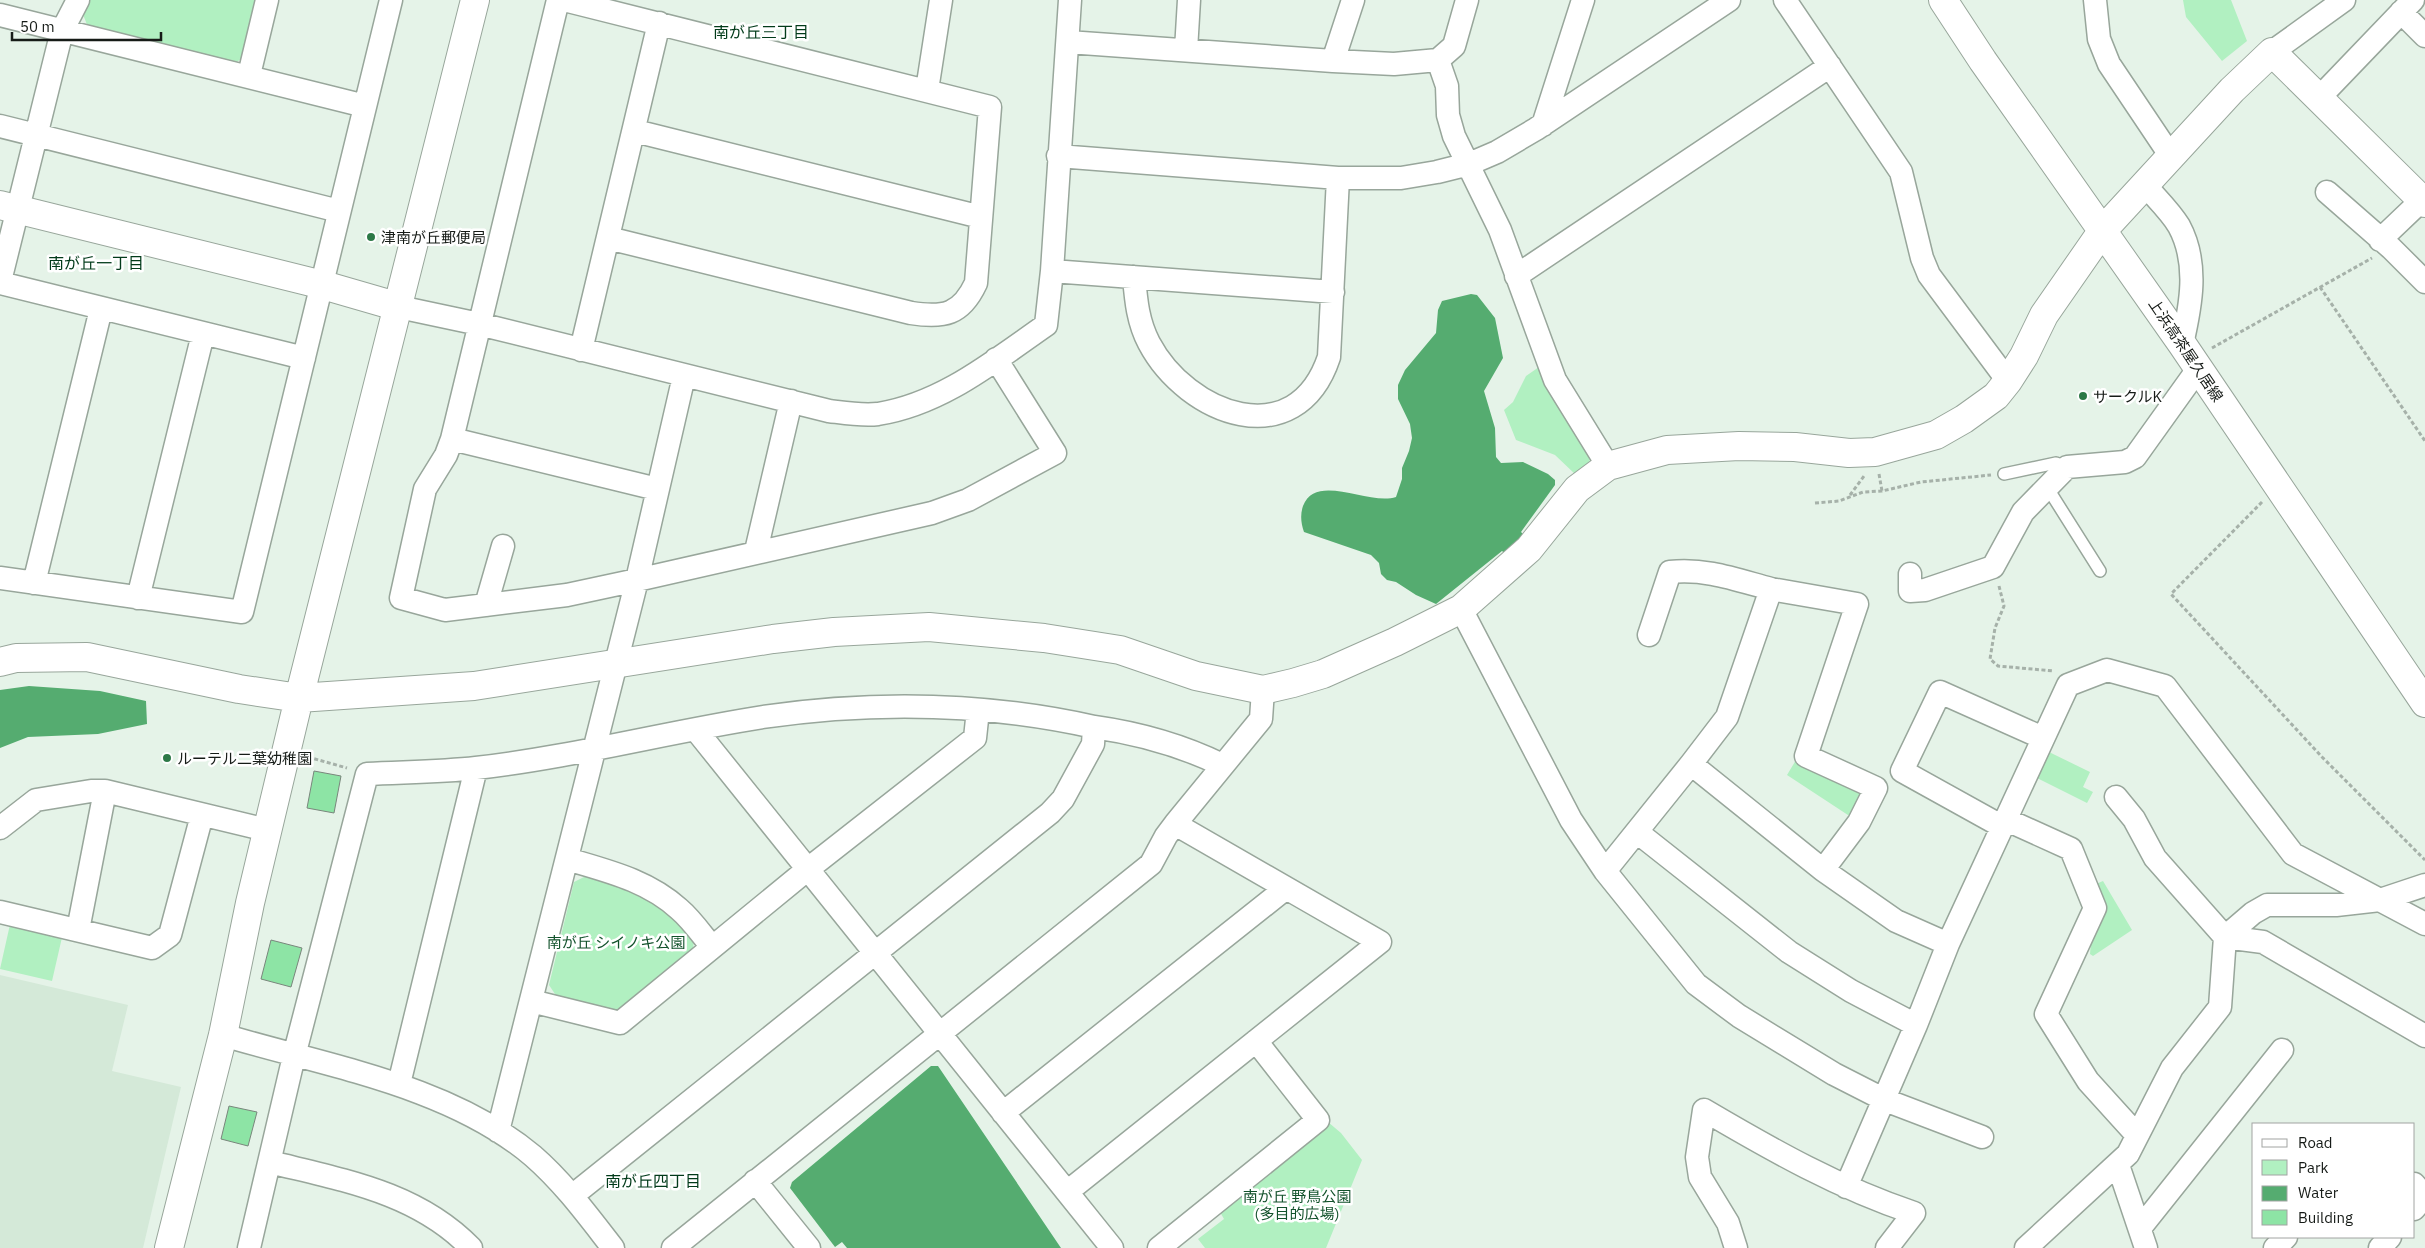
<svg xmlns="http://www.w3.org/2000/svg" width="2425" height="1248" font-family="'IBM Plex Sans','Noto Sans JP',sans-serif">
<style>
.built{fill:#d4e9d8}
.green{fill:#b1f0c1}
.water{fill:#55ac70}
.building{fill:#8de4a5;stroke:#79867c}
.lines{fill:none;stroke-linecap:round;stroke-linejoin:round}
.lane-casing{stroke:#98a69b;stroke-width:14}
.street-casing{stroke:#98a69b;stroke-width:25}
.secondary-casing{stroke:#98a69b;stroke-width:30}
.path{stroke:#a6b1a9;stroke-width:3;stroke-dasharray:4 2.5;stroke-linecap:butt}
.lane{stroke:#fff;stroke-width:11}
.street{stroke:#fff;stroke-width:22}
.secondary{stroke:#fff;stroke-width:28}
.poi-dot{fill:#2d7947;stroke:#fff;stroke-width:2}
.labels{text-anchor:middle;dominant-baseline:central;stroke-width:5;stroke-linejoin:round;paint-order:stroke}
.poi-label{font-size:15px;fill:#161b17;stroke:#fff;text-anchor:start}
.street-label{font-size:15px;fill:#161b17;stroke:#fff}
.park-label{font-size:15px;fill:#12522b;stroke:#fff}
.neighbourhood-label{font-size:16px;fill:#023b1a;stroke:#fff}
</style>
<rect width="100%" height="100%" fill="#e5f3e8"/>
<!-- built -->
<path class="built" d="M0 975 128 1005 112 1071 181 1087 143 1248H0Z"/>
<!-- green -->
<path class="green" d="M89 0H259L247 55 235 63 88 27 82 12Z
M2183 0H2231L2247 41 2222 61 2186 17Z
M1539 367 1589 454 1590 465 1576 475 1555 455 1516 440 1504 410 1513 402 1526 376Z
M2049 752 2090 772 2083 787 2093 792 2087 803 2037 778Z
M1796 760 1857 788 1862 798 1851 817 1787 775Z
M588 875 624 886 662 907 694 938 693 951 623 1008 608 1011 557 997 549 985 574 882Z
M2103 881 2132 930 2093 956 2090 954 2096 884Z
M11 920 63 933 52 981 0 969Z
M1328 1122 1341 1133 1362 1160 1326 1248H1205L1198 1239 1224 1219 1220 1212Z"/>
<!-- water -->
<path class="water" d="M1471 294 1477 295 1495 318 1503 358 1484 391 1495 428 1496 457 1501 463 1523 462 1548 474 1555 480V485L1521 532 1526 537 1507 555 1502 551 1436 604 1416 595 1396 582 1387 580 1381 574 1379 563 1371 555 1304 532C1301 523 1300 515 1303 506 1316 472 1369 506 1396 497L1402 479V468L1409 451 1412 438 1410 424 1398 399V385L1405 370 1436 333 1438 310 1442 301Z
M29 686 100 691 146 701 147 724 98 734 28 737 0 748V690Z
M931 1066H938L1061 1248H847L842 1242 835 1247 790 1188 792 1182Z"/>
<!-- building -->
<path class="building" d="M314 771 341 776 334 813 307 808Z
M271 940 302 948 291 987 261 979Z
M229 1106 257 1112 248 1146 221 1139Z"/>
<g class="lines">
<defs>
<path id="lane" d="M2004 474 2056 463 2067 467
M2047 487 2100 571"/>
<path id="street" d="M558 0 452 439 446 455 425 489 401 598 445 610 567 595 637 580 932 513 968 500 1055 453 996 359
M564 0 990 107 976 283C961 315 944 318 911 313L608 238
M1785 0 1901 172 1922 258 1929 275 2008 381
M2095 0 2099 39 2109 64 2170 155
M2401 12 2425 36
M0 15 365 106
M1068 42 1333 61 1394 64 1438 60 1454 46 1467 0
M1186 50 1189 0
M2272 52 2344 0
M1438 60 1447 86 1448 115 1454 136 1500 230 1555 380 1608 466
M1333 61 1353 0
M249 75 267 0
M927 90 941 0
M2318 99 2413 0
M1543 125 1583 0
M0 126 339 211
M635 131 981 217
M1058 156 1338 178H1401L1437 172 1469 164 1497 152 1536 129 1729 0
M2144 184C2156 198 2170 211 2179 226 2199 263 2191 305 2182 344
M2327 192 2391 248 2425 282
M2380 240 2422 200
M1052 271 1333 292
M1516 276 1830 66
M1134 277C1136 301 1138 322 1149 343 1187 415 1296 456 1329 357L1338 178
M0 281 62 31 78 0
M0 283 304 358
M399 307 479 324 829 411C845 413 862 416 878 414 942 404 994 361 1046 325L1052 271 1070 0
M581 350 659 23
M452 439 657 489
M756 551 791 401
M1910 574V591L1925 590 1993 567 2023 512 2067 467 2125 462 2135 457 2198 369
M0 578 242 612 391 0
M34 583 101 309
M1771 589 1857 604 1806 756 1876 788 1859 822 1823 870
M138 598 203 334
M486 605 503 546
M1461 609 1571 820 1605 871 1696 984 1739 1016 1834 1074 1885 1100 1982 1137
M1649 635 1670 572C1706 568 1737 580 1771 589L1727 717 1691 764
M1094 727C1137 733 1183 746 1222 765
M696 730 1112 1248
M2007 820 2071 849 2095 908 2046 1014 2088 1081 2136 1134
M1175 824 1261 719 1263 690
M2003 827 1902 771 1940 692 2043 738
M0 828 36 800 91 791H105L267 830
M1637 832 1789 952 1851 991 1916 1025
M567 859C607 871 647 880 679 909 692 920 702 935 712 947
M1605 871 1691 764 1823 870 1896 921 1948 944
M0 912 152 948 170 935 202 815
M78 930 105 791
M2225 937 2263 942 2425 1036
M2225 937 2253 913 2267 905H2336L2380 900 2425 885
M531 1001 620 1023 808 869 975 738 978 710
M223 1035C326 1066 449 1085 533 1156 564 1183 588 1216 613 1248
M399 1084 476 768
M1003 1113 1285 889
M498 1131 637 580 684 376
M270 1162C342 1180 417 1192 471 1248
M2118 1165 2146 1248
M755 1181 809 1248
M2414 1184 2425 1196 2414 1209
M1846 1187 1916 1025 1948 944 2068 685 2107 670 2165 686 2293 854 2425 924
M2141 1227 2282 1050
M249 1248 294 1056 367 774C403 772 440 772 476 768 573 757 667 732 763 717 873 701 986 703 1094 727L1093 744 1063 799 1050 813 572 1196
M673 1248 1151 864 1166 836 1175 824 1380 942 1067 1192
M1159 1248 1318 1120 1256 1041
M1736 1248 1728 1223 1700 1177 1697 1157 1704 1110C1772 1150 1839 1188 1914 1213L1887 1248
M2026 1248 2128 1154 2172 1068 2220 1007 2225 937 2155 858 2134 819 2116 797
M2275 1248 2286 1237
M2380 1248 2390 1237"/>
<path id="secondary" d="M1943 0 1983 61 2182 344 2425 703
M0 205 323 285 399 307
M0 662 16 658 87 657 239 689 299 698 474 686 773 639 834 632 929 627 1044 638 1120 650 1196 676 1263 690 1293 683 1323 674 1395 642 1461 609 1529 549 1577 489 1608 466 1667 450 1739 446 1795 447 1849 453 1875 452 1936 435 1964 419 1996 396 2008 381 2024 356 2044 315 2103 230 2232 90 2272 52 2425 203
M169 1248 223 1035 250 903 299 698 475 0"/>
</defs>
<!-- lane casing -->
<use href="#lane" class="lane-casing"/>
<!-- street casing -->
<use href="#street" class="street-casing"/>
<!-- secondary casing -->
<use href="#secondary" class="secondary-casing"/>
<!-- path -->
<path class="path" d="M2320 287 2425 441
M2212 348 2372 258
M1879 474 1882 491
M1850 495 1864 476
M2262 502 2171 594 2322 757 2425 860
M1815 503 1839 501 1863 492 1882 491 1921 482 1991 475
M1999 586 2004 606 1995 628 1990 659 1998 666 2054 671
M308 757 347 768"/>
<!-- lane -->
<use href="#lane" class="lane"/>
<!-- street -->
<use href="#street" class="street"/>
<!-- secondary -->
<use href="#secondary" class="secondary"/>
</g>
<!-- markers -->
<g class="poi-dot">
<circle cx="371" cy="237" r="5"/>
<circle cx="2083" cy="396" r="5"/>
<circle cx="167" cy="758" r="5"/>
</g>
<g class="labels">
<!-- poi labels -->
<g class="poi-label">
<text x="381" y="237">津南が丘郵便局</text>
<text x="2093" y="396">サークルK</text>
<text x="177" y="758">ルーテル二葉幼稚園</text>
</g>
<!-- street labels -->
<g class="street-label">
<text transform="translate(2186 350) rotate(56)">上浜高茶屋久居線</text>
</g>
<!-- park labels -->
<g class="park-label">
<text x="616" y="942">南が丘 シイノキ公園</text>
<text x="1297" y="1196">南が丘 野鳥公園<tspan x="1297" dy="17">(多目的広場)</tspan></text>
</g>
<!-- neighbourhood labels -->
<g class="neighbourhood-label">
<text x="761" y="32">南が丘三丁目</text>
<text x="96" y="263">南が丘一丁目</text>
<text x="653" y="1181">南が丘四丁目</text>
</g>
</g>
<!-- legend -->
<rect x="2252" y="1123" width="162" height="115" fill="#ffffff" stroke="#a2a4a2"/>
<rect x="2262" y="1139" width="25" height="8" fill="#ffffff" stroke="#a2a4a2"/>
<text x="2298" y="1148" font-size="15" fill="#161b17">Road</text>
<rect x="2262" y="1160" width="25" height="15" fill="#b1f0c1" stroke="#a2a4a2"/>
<text x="2298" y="1173" font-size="15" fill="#161b17">Park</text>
<rect x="2262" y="1186" width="25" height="15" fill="#55ac70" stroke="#a2a4a2"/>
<text x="2298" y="1198" font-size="15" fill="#161b17">Water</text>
<rect x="2262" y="1210" width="25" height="15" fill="#8de4a5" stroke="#a2a4a2"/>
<text x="2298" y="1223" font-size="15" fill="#161b17">Building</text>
<!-- scale -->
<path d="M12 32v8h149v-8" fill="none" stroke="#161b17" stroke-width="2.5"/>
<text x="20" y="32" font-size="15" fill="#161b17" stroke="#ffffff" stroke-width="4" paint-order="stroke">50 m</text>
</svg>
